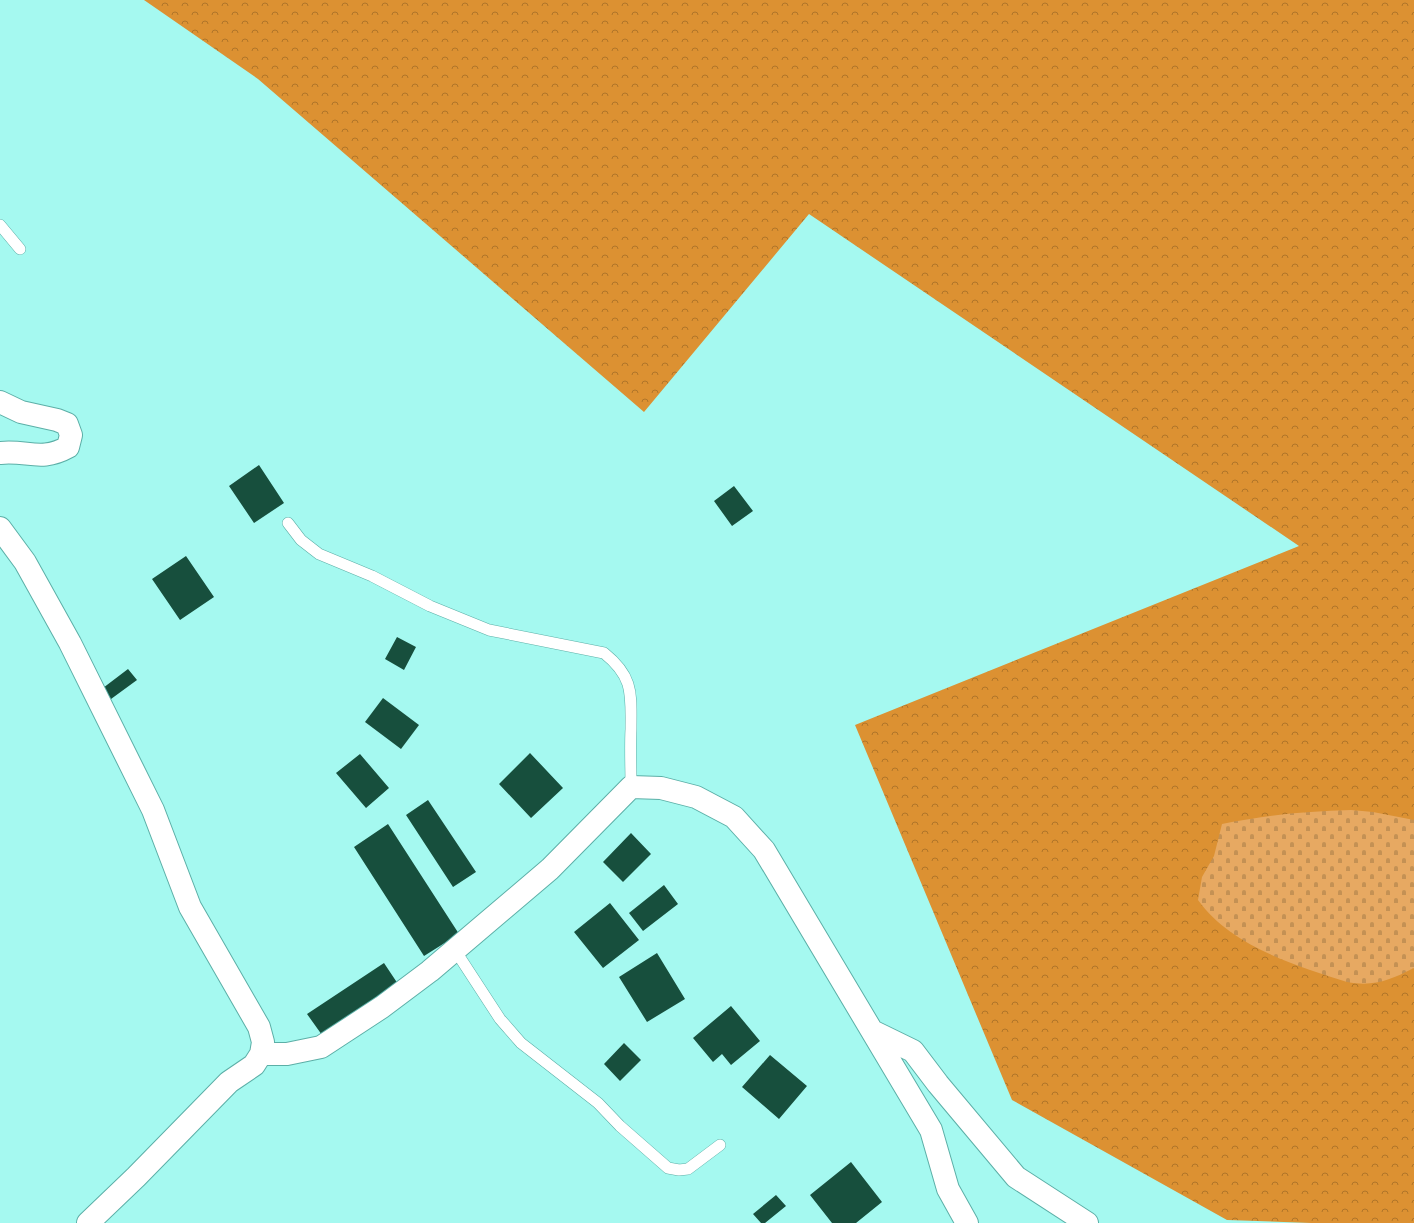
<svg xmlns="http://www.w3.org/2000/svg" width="1414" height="1223" font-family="Poppins,sans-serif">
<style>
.forest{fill:url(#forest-crowns)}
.cemetery{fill:url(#cemetery-stones)}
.building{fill:#174f3d}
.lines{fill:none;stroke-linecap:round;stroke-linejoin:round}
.service-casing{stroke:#5cafa7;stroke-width:12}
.minor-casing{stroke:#5cafa7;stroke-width:24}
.service{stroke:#fff;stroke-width:11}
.minor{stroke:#fff;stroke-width:22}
</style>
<defs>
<pattern id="forest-crowns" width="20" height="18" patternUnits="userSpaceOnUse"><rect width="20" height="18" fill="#dc9132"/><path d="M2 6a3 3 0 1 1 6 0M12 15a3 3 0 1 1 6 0" fill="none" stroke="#b07529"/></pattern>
<pattern id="cemetery-stones" width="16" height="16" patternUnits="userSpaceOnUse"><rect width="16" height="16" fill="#e7a962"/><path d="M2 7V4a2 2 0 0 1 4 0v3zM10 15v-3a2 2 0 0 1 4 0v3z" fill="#c49154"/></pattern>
</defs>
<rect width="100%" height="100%" fill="#a5f9f0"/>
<!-- forest -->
<path class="forest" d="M144 0H1414V1223H1311L1227 1220 1012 1100 855 725 1299 546 809 214 644 412 258 79Z"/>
<!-- cemetery -->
<path class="cemetery" d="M1351 810 1373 812 1414 820V968C1390 980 1374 987 1347 982 1294 965 1231 946 1198 900L1202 877 1214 856 1222 824C1265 815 1308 811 1351 810Z"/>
<!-- building -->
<path class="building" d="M259 465 284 503 254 523 229 486Z
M734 486 753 511 732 526 714 501Z
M186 556 214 597 180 620 152 579Z
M397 637 416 647 404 670 385 659Z
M128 669 137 680 111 699 103 688Z
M383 698 419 725 401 749 365 722Z
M530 753 563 788 531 818 499 784Z
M360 754 389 788 366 808 336 773Z
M428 800 476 872 453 887 406 815Z
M388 824 459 934 424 956 354 847Z
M631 833 651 854 623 882 603 862Z
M664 885 678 904 643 931 629 913Z
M610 903 639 940 603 968 574 932Z
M657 953 685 999 647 1022 619 977Z
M384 963 398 984 322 1035 307 1014Z
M731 1006 760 1041 731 1065 722 1054 713 1062 693 1038Z
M624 1043 641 1060 620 1081 604 1064Z
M770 1055 807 1086 779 1119 742 1087Z
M851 1162 882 1202 856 1223H832L810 1195Z
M776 1195 786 1206 765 1223H761L753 1214Z"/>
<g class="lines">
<defs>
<path id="service" d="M0 225 20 249
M288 523 301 540 319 554 372 576 430 606 489 630 604 653C634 677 631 694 631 729 630 748 631 768 631 787
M455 950 500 1019 521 1043 598 1103 620 1126 668 1168 679 1170 688 1169 720 1145"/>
<path id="minor" d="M0 402 21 412 57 420 67 424 71 435 68 447C41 462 28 450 0 453
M0 528 25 562 70 643 153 810 190 907 259 1027 263 1042 261 1054
M872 1031 913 1051 938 1084 1016 1177 1087 1223
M88 1223 136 1177 229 1082 254 1065 261 1054H287L321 1047 382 1007 430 971 550 869 631 787 661 788 696 797 734 817 764 850 931 1130 948 1189 967 1223"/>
</defs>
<!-- service casing -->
<use href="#service" class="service-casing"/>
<!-- minor casing -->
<use href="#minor" class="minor-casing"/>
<!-- service -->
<use href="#service" class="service"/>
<!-- minor -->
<use href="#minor" class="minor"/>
</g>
</svg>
